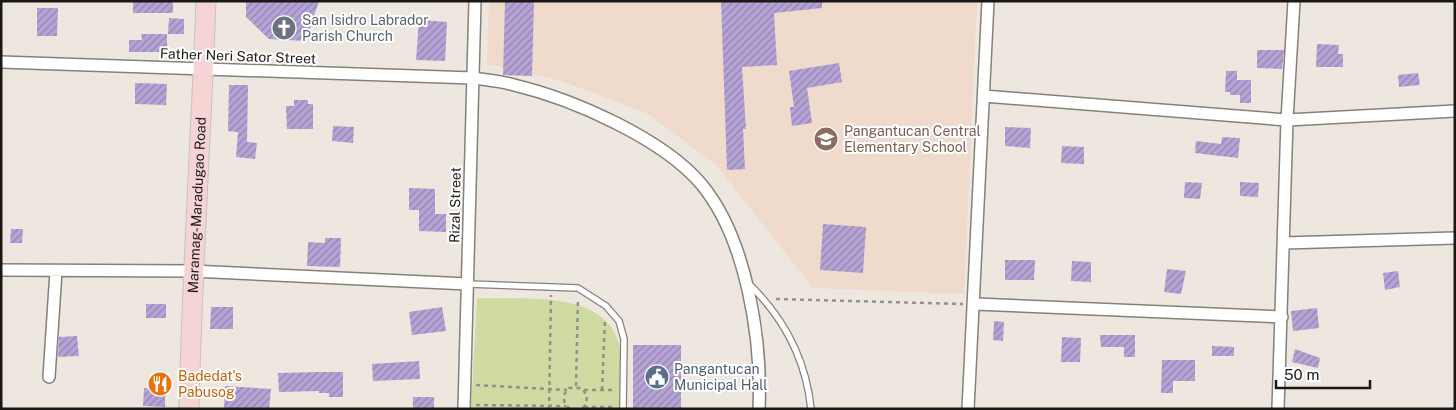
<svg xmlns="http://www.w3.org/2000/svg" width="1456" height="410" font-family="'Public Sans',sans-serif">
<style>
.education{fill:#efdacc}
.green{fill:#d0daa3}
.building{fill:url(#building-hatch)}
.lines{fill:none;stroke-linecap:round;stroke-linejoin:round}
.service-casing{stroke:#858079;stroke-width:8}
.minor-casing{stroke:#858079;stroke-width:14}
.primary-casing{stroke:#c3c3c2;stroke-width:21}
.path{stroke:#94908b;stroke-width:2.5;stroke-dasharray:4 4;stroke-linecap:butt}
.service{stroke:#fff;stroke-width:5.5}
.minor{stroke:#fff;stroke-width:11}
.primary{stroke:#f6d4d3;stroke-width:19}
.labels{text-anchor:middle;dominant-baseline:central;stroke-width:4;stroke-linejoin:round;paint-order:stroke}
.worship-label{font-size:14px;fill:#5b616d;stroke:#fff;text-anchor:start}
.street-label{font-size:14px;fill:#1a1815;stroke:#fff}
.education-label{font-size:14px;fill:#785e54;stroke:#fff;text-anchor:start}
.service-label{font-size:14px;fill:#4e5e75;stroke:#fff;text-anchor:start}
.food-label{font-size:14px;fill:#c56008;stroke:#fff;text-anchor:start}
</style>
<defs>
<pattern id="building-hatch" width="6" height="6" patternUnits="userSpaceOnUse" patternTransform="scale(1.25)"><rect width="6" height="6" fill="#b5a3d6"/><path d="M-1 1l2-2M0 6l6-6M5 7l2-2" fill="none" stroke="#9284ac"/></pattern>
</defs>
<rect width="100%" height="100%" fill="#ede7e0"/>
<!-- education -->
<path class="education" d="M489 1H977L964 294 813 288 716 165 648 114 562 81 487 64Z"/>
<!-- green -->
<path class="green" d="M477 298C520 300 600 289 618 340 623 355 620 392 620 409H471Z"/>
<!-- building -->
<path class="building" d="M133 1H173V13H133Z
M246 1H319L306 41 269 39 246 17Z
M505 1H534L532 76 503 75Z
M721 1H822V8L774 13 777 65 742 67 746 129H743L745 169 727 170Z
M37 8H58L57 36H37Z
M169 18 184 19V34H168Z
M419 20 447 22 445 61 416 60Z
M141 34H167V52H129V40H142Z
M1317 44 1339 45 1338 54H1343V67H1316Z
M1257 50H1284L1282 69 1257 68Z
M839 63 842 82 807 88 812 123 792 126 790 107H794L789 71Z
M1226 71H1237V80H1251V103H1240V95H1230V92H1225Z
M1418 73 1420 85 1399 87 1398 75Z
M135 83 167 84 166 105 135 104Z
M229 85H248L247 142 257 143 255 159 236 157 238 132 228 131Z
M294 100H308V104H313V129H287L286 106H294Z
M333 126 354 127 353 143 332 141Z
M1005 127 1031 128 1030 148 1005 146Z
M1222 137 1240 138 1238 158 1195 153 1196 141 1221 144Z
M1062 146 1084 147V164L1061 163Z
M1185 182 1202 183 1200 199 1184 198Z
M1240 182 1259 183 1258 197 1240 196Z
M409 188 435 189V214H446V232L419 231V210H409Z
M823 224 866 227 863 273 820 270Z
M11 229H23L22 243H10Z
M325 238H341L340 267 307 266 308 242 325 243Z
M1005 260H1035L1034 280H1005Z
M1072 261 1091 262V282L1071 281Z
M1167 269 1186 271 1181 294 1164 292Z
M1398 271 1400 287 1385 290 1383 273Z
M146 304H166V318H146Z
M211 307H233V329H210Z
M442 307 446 331 412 335 409 312Z
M1317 308 1319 328 1293 331 1291 311Z
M994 321 1004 322 1003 341 993 340Z
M1100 335H1135V357H1124V347H1101Z
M77 336 79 356 58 357 59 337Z
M1062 337 1081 338 1080 362H1061Z
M633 345H681V409H633Z
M1212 346 1234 347V356H1212Z
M1295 349 1320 358 1318 368 1292 362Z
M1162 360H1195V381H1173V393H1161Z
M419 361 420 379 373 381 372 364Z
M319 372H343V397H329V393H319V391L279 392 278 373Z
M225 386 271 389 269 409H224Z
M144 388 165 389V407L143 406Z
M413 397H434V409H413Z"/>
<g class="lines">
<defs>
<path id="service" d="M468 284 578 288 606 306 619 321 624 339 623 409
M749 284C784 318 806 360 811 409"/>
<path id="minor" d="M1 62 473 78C487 80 501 81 514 85 573 99 664 139 702 185 747 240 762 340 759 409
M984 96 1287 120 1455 111
M1284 243 1455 238
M1 270 192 271 468 284
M975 304 1282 317
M49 377 56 271
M464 409 475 1
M968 409 988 1
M1278 409 1287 120 1294 1"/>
<g id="primary">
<path id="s1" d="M189 409C192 273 201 137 206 1"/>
</g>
</defs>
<!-- service casing -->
<use href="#service" class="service-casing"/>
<!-- minor casing -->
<use href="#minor" class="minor-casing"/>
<!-- primary casing -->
<use href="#primary" class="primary-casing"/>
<!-- path -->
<path class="path" d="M776 299 963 304
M476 385 567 390
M576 386 578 298
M584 390H615
M602 390 605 319
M476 405 566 406
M584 407H615
M549 409 551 295
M570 409C562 403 562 394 569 388H582L587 396 586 404 582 409"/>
<!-- service -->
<use href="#service" class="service"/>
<!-- minor -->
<use href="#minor" class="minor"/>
<!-- primary -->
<use href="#primary" class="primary"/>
</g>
<!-- icons -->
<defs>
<symbol id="church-disc" viewBox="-11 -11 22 22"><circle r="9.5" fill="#6b7280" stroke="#fff"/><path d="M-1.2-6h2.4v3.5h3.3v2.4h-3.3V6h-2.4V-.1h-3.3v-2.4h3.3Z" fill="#fff"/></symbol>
<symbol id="school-disc" viewBox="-11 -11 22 22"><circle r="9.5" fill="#8d6e63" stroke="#fff"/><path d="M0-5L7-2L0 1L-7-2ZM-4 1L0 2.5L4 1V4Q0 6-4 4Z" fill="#fff"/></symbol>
<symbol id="civic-disc" viewBox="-11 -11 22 22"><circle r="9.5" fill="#5c6f8a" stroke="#fff"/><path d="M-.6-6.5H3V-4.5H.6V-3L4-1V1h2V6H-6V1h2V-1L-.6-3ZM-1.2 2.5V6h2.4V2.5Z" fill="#fff"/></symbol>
<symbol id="restaurant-disc" viewBox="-11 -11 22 22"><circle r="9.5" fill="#e8710a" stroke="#fff"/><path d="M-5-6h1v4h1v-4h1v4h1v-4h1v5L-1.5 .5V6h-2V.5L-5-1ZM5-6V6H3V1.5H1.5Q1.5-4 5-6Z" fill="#fff"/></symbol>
</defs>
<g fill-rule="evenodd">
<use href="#church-disc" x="270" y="14" width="28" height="28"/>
<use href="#school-disc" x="812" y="125" width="28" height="28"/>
<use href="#civic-disc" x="643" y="363" width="28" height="28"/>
<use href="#restaurant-disc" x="146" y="370" width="28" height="28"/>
</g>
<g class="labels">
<!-- worship labels -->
<g class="worship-label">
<text x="302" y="20">San Isidro Labrador<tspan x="302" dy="16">Parish Church</tspan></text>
</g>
<!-- street labels -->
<g class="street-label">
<text transform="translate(238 56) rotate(2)">Father Neri Sator Street</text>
<text stroke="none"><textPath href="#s1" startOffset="204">Maramag-Maradugao Road</textPath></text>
<text transform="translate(455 205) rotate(-89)">Rizal Street</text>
</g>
<!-- education labels -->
<g class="education-label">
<text x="844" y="131">Pangantucan Central<tspan x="844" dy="16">Elementary School</tspan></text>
</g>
<!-- service labels -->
<g class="service-label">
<text x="674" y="369">Pangantucan<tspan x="674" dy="16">Municipal Hall</tspan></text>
</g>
<!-- food labels -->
<g class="food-label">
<text x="178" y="376">Badedat's<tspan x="178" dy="16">Pabusog</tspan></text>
</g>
</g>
<!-- border -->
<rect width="1456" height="410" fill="none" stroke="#1a1815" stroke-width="5"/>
<!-- scale -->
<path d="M1276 380v8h94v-8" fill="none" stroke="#1a1815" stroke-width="2.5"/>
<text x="1284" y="380" font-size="15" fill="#1a1815" stroke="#ffffff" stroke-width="4" paint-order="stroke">50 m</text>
</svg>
